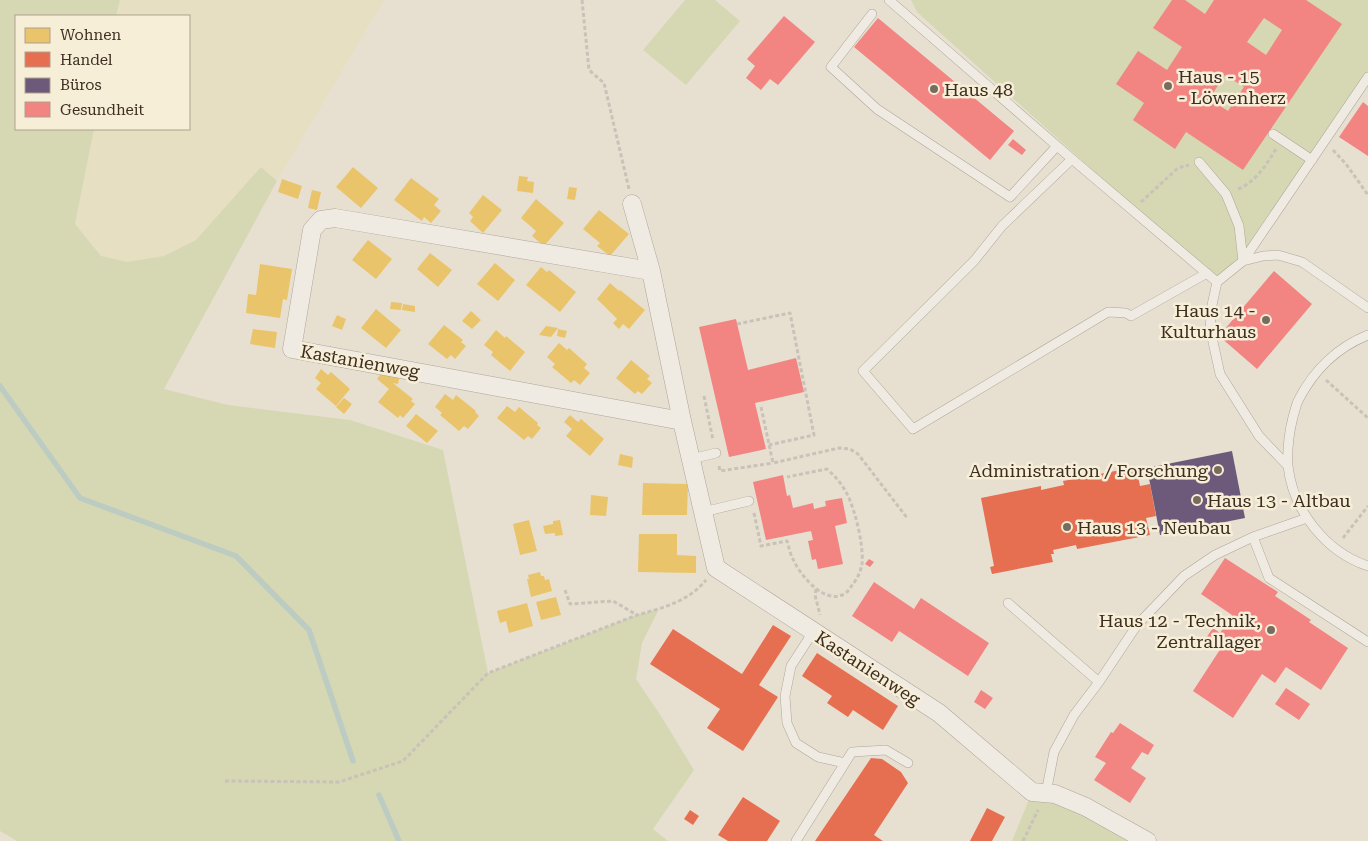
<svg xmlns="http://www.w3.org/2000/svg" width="1368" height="841" font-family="'Roboto Serif',serif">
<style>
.farmland{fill:#e6dfc2}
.green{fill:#d6d7b3}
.homes{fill:#e9c46a}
.shops{fill:#e76f51}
.offices{fill:#6d597a}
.health{fill:#f28482;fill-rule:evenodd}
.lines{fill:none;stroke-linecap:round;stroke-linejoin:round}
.stream{stroke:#bcccc2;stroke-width:5.5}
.lane-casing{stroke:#ada599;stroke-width:10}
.street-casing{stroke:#ada599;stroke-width:19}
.path{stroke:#c8c2b9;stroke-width:3;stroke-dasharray:4 2.5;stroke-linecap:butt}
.lane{stroke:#efebe3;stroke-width:9}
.street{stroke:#efebe3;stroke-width:18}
.poi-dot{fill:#786c5e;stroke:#f7eed8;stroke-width:2}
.labels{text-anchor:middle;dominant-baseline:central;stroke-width:5;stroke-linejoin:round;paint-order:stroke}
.poi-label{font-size:18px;fill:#3d2e20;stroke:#f7eed8;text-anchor:start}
.street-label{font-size:18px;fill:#3d2e20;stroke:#f7eed8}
</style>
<rect width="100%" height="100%" fill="#e7e0d1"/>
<!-- farmland -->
<path class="farmland" d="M120 0H384L277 181 261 167 196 240 164 256 127 262 101 256 75 224 94 129H189V16H116Z"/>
<!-- green -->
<path class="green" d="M0 0H120L116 16H16V129H94L75 224 101 256 127 262 164 256 196 240 261 167 277 181 164 389 228 405 350 420 443 450 488 673 637 615 659 609 642 643 636 679 661 716 694 770 653 829 668 841H17L0 831Z
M685 0H715L740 21 686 85 643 50Z
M911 0H1368V77L1243 261 1217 282 917 12Z
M1032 792 1147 841H1012Z"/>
<!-- homes -->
<path class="homes" d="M353 167 378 188 361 208 336 187Z
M519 176 528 177 527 181 534 182 533 193 517 191Z
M411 178 439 199 434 205 441 211 431 223 424 217 422 221 394 200Z
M282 179 302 186 298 199 278 192Z
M569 187 577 188 575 200 567 199Z
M312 190 321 192 317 210 308 208Z
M483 195 502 210 483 233 470 221 473 217 469 213Z
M536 199 564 223 544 246 532 236 536 231 521 218Z
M599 210 629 234 610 256 597 246 600 243 583 229Z
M368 240 392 259 376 279 352 260Z
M430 253 452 270 438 287 417 269Z
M495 263 515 280 498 301 477 284Z
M260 264 292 269 287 300 283 299 280 318 246 313 248 294 256 295Z
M541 267 547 272 549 270 576 292 560 312 526 285Z
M610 283 619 291 620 290 645 310 629 329 623 324 619 329 613 323 617 319 597 299Z
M391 302 402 303 401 310 390 309Z
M403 304 415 306V312L402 310Z
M376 309 401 330 386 348 361 328Z
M471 311 481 320 472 329 462 321Z
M337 315 346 319 342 330 332 326Z
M444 325 463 340 461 342 466 346 455 359 451 355 447 359 428 344Z
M546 326 558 328 551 337 539 335Z
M253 329 277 332 275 348 250 344Z
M558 329 567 331 565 338 557 336Z
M496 330 505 338 506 336 525 352 510 371 491 355 493 352 484 345Z
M559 343 567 350 569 348 587 364 584 368 590 373 580 385 574 380 571 383 552 367 555 364 547 357Z
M631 360 650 376 647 379 652 383 642 394 638 391 635 394 616 378Z
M321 369 328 375 331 372 350 389 336 406 316 389 321 383 315 378Z
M383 371 400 375 398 384 393 383 413 399 411 401 415 404 403 418 400 415 398 418 378 402 389 389 377 379Z
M445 394 453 400 456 395 476 411 475 412 479 416 468 429 464 426 459 431 440 415 442 413 435 407Z
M344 398 352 404 344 414 336 407Z
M507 406 515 412 519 407 538 423 537 425 541 428 532 439 528 436 524 440 497 418Z
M416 414 438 431 427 443 406 426Z
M570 415 578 422 581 419 604 439 590 456 566 436 572 429 564 422Z
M620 454 633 457 632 468 618 465Z
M643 483 688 484 687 515H642Z
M591 495 608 497 606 516 590 515Z
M529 520 537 551 520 555 513 524Z
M560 520 563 535 555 536V533L545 534 543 526 553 524V521Z
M639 534H677V555L696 556V573L638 572Z
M540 572 541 576H544L545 580 549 579 552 591 531 597 527 579H529L528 575Z
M556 597 561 615 541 620 536 602Z
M527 603 533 626 509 633 506 621 500 623 497 611Z"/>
<!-- shops -->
<path class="shops" d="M1136 467 1140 486 1150 484 1156 516 1146 518 1150 535 1077 549 1076 545 1053 550 1054 554H1051L1053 562 992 574 990 567 994 566 981 498 1041 486V490L1064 485 1063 481Z
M773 625 791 636 759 685 778 697 743 751 707 728 720 709 650 664 673 629 742 674Z
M817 653 898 706 883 730 853 710 848 717 827 703 832 696 802 676Z
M871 758 882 759 901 772 908 783 874 835 883 841H815Z
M743 797 780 821 767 841H728L718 835Z
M987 808 1005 817 992 841H970Z
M690 810 699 816 693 825 684 819Z"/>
<!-- offices -->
<path class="offices" d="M1232 451 1245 518 1160 535 1147 468Z"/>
<!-- health -->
<path class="health" d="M1172 0H1185L1205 14 1214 0H1306L1342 24 1243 170 1186 132 1175 149 1133 120 1144 103 1116 84 1138 51 1167 70 1182 47 1153 28ZM1264 18 1282 30 1266 55 1247 42ZM1225 75 1244 87 1228 111 1209 99Z
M784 16 815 42 778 85 770 79 761 90 746 78 755 66 747 59Z
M878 18 1014 131 990 160 854 47Z
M1363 102 1368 106V156L1339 137Z
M1013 139 1026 150 1022 155 1008 145Z
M1274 271 1312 304 1257 369 1219 336Z
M736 319 748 370 796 358 804 392 755 403 766 449 729 457 699 327Z
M783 475 787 496 790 495 793 508 813 503 814 509 826 506 825 501 842 498 847 523 835 526 843 564 818 569 816 559 812 560 808 541 813 540 811 531 766 540 753 482Z
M1225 558 1278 592 1275 596 1311 620 1309 622 1348 648 1321 690 1286 667 1275 683 1262 674 1233 718 1193 691 1221 648 1206 638 1213 628 1220 633 1232 615 1201 594Z
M869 559 874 562 870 567 865 564Z
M874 582 914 609 921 598 989 643 968 676 899 631 892 642 852 616Z
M1286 688 1310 704 1299 720 1275 704Z
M981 690 993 698 985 709 974 702Z
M1120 723 1154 745 1148 755 1142 752 1131 768 1146 778 1130 803 1094 780 1106 763 1095 757 1111 732 1113 733Z"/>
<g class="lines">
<!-- stream -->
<path class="stream" d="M0 386 80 498 236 556 309 630 353 761
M379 795 399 841"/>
<defs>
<path id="lane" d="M889 0 1072 159 1217 282
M872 14 831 67 877 109 1010 197 1057 146
M1273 134 1312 160
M1072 159 1002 226 974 261 863 371 913 429 1108 312 1126 313 1131 316 1207 273
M1199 162 1226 194 1239 226 1243 261
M1243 261 1368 77
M1368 335C1338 347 1314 370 1299 399 1296 404 1295 411 1293 417 1289 433 1287 450 1288 466 1293 511 1326 552 1368 566
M691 459 716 453
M1288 466 1259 436 1220 374 1210 328 1212 305 1217 282 1243 261 1263 256 1278 255 1302 262 1368 308
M703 512 749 501
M1253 537 1269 578 1368 642
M1008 603 1099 682
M813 632 791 666 785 696 787 723 796 743 818 757 845 763 852 752 886 750 908 763
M1046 793 1054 752 1074 715 1099 682 1137 625 1184 576 1215 555 1253 537 1307 518
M796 841 845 763"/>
<path id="street" d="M632 204 651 271 682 421 716 568 939 713 1032 792 1055 794 1086 807 1147 841
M651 271 335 218 321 220 312 230 292 349 682 421"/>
</defs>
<!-- lane casing -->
<use href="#lane" class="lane-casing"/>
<!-- street casing -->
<use href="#street" class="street-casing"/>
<!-- path -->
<path class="path" d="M582 0 589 70 604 83 629 189
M1333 150 1346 164 1368 195
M1238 189C1256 182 1266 165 1276 149
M1141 202 1178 168 1189 165
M737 324 790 313 814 435 769 445
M1326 380 1368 418
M704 396 713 440
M761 407 773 463 839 448 850 449 858 454 908 519
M719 466 720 471 773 463
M754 513 761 546 787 541C789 547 790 554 793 559 800 575 823 603 842 595 847 594 850 588 853 584 857 579 861 571 862 564 864 546 855 508 846 492 841 483 835 476 827 469L787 477
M1343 538 1368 506
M816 589 815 595 820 615
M565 590 570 604 613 601 637 615
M225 781 339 782 403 761 488 673 637 615C663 608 689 601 706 580
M1023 841 1038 810"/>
<!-- lane -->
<use href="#lane" class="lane"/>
<!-- street -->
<use href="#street" class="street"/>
</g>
<!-- markers -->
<g class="poi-dot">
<circle cx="1168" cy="86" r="5"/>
<circle cx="934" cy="89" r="5"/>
<circle cx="1266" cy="320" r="5"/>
<circle cx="1218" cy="470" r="5"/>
<circle cx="1197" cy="500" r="5"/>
<circle cx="1067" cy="527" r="5"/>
<circle cx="1271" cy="630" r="5"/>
</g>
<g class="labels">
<!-- poi labels -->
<g class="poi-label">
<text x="1178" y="76">Haus - 15<tspan x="1178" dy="21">- Löwenherz</tspan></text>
<text x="944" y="89">Haus 48</text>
<text x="1256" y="310" text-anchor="end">Haus 14 -<tspan x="1256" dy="21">Kulturhaus</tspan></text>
<text x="1208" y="470" text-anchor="end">Administration / Forschung</text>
<text x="1207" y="500">Haus 13 - Altbau</text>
<text x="1077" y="527">Haus 13 - Neubau</text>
<text x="1261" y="620" text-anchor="end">Haus 12 - Technik,<tspan x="1261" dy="21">Zentrallager</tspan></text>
</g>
<!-- street labels -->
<g class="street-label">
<text transform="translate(360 361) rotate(10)">Kastanienweg</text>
<text transform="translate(868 668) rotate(33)">Kastanienweg</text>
</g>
</g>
<!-- legend -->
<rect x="15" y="15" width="175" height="115" fill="#f7eed8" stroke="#ada18e"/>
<rect x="25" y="28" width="25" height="15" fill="#e9c46a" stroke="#ada18e"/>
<text x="60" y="40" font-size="15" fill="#3d2e20">Wohnen</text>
<rect x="25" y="52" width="25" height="15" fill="#e76f51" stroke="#ada18e"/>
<text x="60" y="65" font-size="15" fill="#3d2e20">Handel</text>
<rect x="25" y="78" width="25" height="15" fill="#6d597a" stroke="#ada18e"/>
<text x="60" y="90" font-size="15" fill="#3d2e20">Büros</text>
<rect x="25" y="102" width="25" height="15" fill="#f28482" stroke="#ada18e"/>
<text x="60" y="115" font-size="15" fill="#3d2e20">Gesundheit</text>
</svg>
